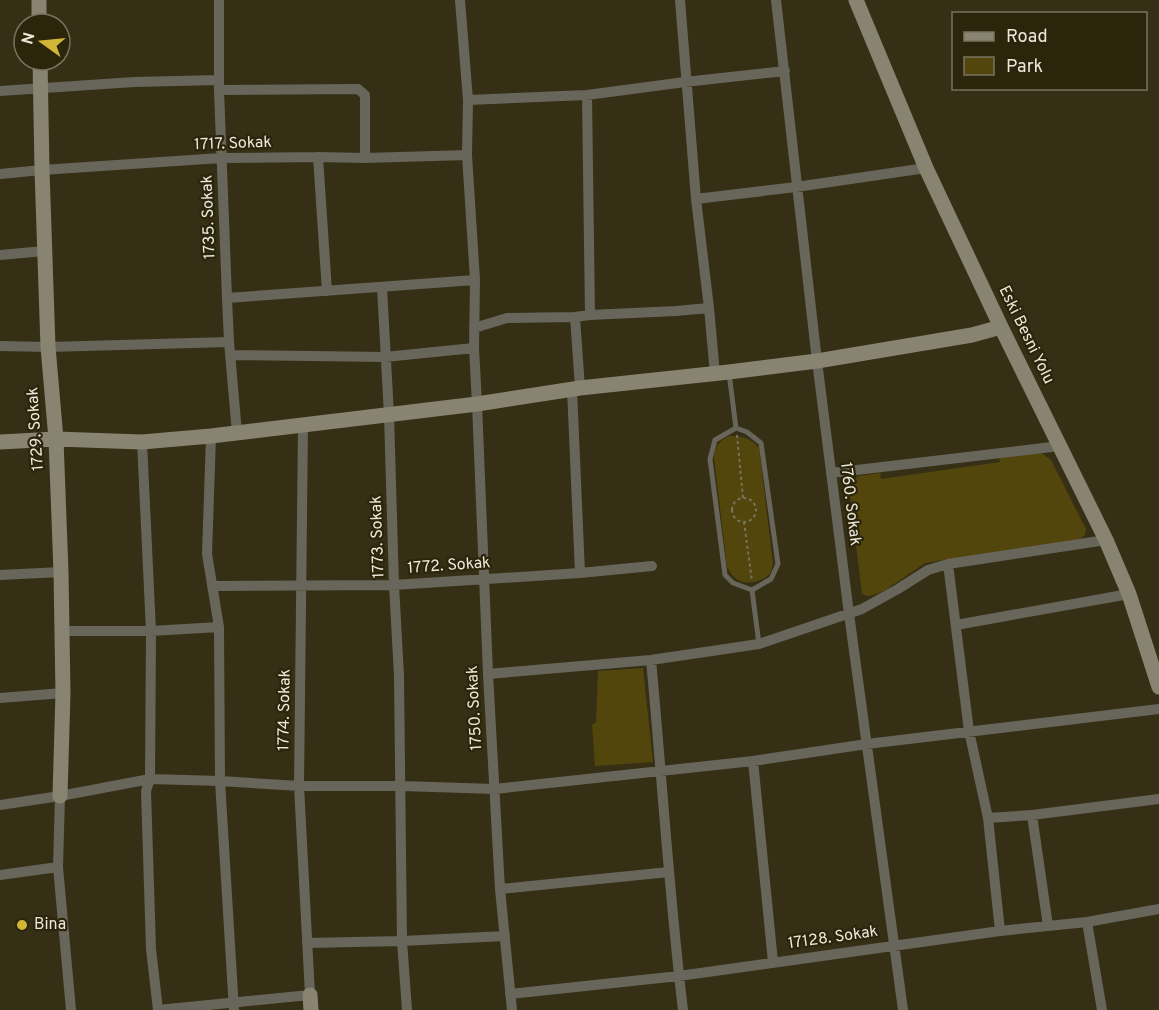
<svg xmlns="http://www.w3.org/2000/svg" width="1159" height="1010" font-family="Overpass,sans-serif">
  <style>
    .green { fill: #53460c }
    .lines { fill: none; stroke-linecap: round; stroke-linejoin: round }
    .path { stroke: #79745f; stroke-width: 2; stroke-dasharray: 3 3; stroke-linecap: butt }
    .lane { stroke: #68665a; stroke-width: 5 }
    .street { stroke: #68665a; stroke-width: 10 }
    .secondary { stroke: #888471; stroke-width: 15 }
    .poi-dot { fill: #d2b635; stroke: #2b250c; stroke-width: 2 }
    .labels { text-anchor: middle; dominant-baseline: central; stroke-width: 4.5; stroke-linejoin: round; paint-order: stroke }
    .street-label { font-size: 16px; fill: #ece9da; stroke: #2b250c }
    .poi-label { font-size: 16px; fill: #ece9da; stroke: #2b250c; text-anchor: start }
  </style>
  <rect width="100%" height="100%" fill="#352f16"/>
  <path class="green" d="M729 436C741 436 751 438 759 448L773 563C772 566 772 569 771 572 765 581 749 585 740 581 734 579 730 572 727 567L714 457C715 446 719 441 729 436Z
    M1041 453 1051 460 1086 529 1085 535 1080 539 925 563 884 591 873 595 868 596 862 594 849 486 858 476 880 473 881 479 1000 462 999 457Z
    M643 668 653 762 595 766 592 725 596 722 598 671Z"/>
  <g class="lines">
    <path class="path" d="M737 435 743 498
      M732 510a12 12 0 1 1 24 0a12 12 0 1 1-24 0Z
      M744 522 752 581"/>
    <path class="lane" d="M729 373 736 428
      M736 428 747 432 761 443 778 564 771 579 752 590 733 583 725 575 710 459 715 440Z
      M752 590 759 644"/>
    <path class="street" d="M219 0V90L227 298 229 342 237 433
      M460 0 468 100 467 155 475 280 474 348 477 404 488 674 500 889 512 1010
      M680 0 696 199 709 308 715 374
      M776 0 817 361 849 614 903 1010
      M219 90 358 89 365 95V158
      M0 91 134 82 219 80
      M587 95 590 315
      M468 100 587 95 685 82 785 71
      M318 157 327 291
      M0 174 42 170 221 158 318 157 365 158 467 155
      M696 199 796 187 926 168
      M0 255 44 251
      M382 288 389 415 394 585 399 676 402 941 407 1010
      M227 298 475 280
      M575 317 580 388
      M474 328 507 318 575 317 590 315 676 311 709 308
      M0 346 48 347 229 342
      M230 355 385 357 474 348
      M572 389 580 573
      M211 436 207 554 219 627 220 781 234 1010
      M142 442 151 631 150 779 146 791 151 949 158 1010
      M831 473 1060 446
      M948 564 969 731 988 818 1000 931
      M0 575 61 572
      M212 586 394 585 580 573 652 566
      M956 625 1129 594
      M63 631H151L219 627
      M651 660C662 777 669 894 683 1010
      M488 674 651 660 759 644 862 609 898 589 928 570 948 564 1106 540
      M0 698 63 693
      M753 761 773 962
      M60 796 58 867 71 1010
      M0 805 60 796 150 779 220 781 299 786H401L495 789 753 761 867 744 1159 709
      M1032 815 1048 926
      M988 818 1032 815 1159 799
      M0 875 58 867
      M500 889 669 872
      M1087 922 1102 1010
      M307 943 402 941 505 936
      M510 994 679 976 1000 931 1087 922 1159 909
      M158 1010 310 995 299 786 303 425"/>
    <path class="secondary" d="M39 0V24
      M856 0 926 168 1001 327 1106 540 1129 594 1159 687
      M40 60 42 170 48 347 56 439 61 572 63 693 60 796
      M0 442 56 439 142 442 211 436 477 404 580 388 729 372 817 361 972 335 1001 327
      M310 995 311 1010"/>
  </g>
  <circle class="poi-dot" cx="22" cy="925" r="6"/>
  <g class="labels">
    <g class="street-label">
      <text transform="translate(233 144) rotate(-2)">1717. Sokak</text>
      <text transform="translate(209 217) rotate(-92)">1735. Sokak</text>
      <text transform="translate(1026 335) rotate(64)">Eski Besni Yolu</text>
      <text transform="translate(36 429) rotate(-94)">1729. Sokak</text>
      <text transform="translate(850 504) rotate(83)">1760. Sokak</text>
      <text transform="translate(378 537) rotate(-92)">1773. Sokak</text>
      <text transform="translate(449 566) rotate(-4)">1772. Sokak</text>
      <text transform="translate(475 708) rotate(-93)">1750. Sokak</text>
      <text transform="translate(285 710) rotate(-89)">1774. Sokak</text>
      <text transform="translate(833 938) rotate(-8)">17128. Sokak</text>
    </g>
    <g class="poi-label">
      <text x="34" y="925">Bina</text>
    </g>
  </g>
  <rect x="952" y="12" width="195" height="78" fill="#2b250c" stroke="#78735e" stroke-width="1.5"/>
  <rect x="964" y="32" width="30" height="9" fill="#888471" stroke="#78735e" stroke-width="1.5"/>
  <text x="1006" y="42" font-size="18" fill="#ece9da">Road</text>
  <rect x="964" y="57" width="30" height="18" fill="#53460c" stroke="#78735e" stroke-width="1.5"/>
  <text x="1006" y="72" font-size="18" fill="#ece9da">Park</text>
  <g transform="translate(42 42) rotate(285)"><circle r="28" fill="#2b250c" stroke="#78735e" stroke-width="1.5"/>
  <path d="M0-4.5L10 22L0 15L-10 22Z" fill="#d2b635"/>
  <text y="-9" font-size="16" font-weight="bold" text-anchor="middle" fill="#ece9da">N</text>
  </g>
</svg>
